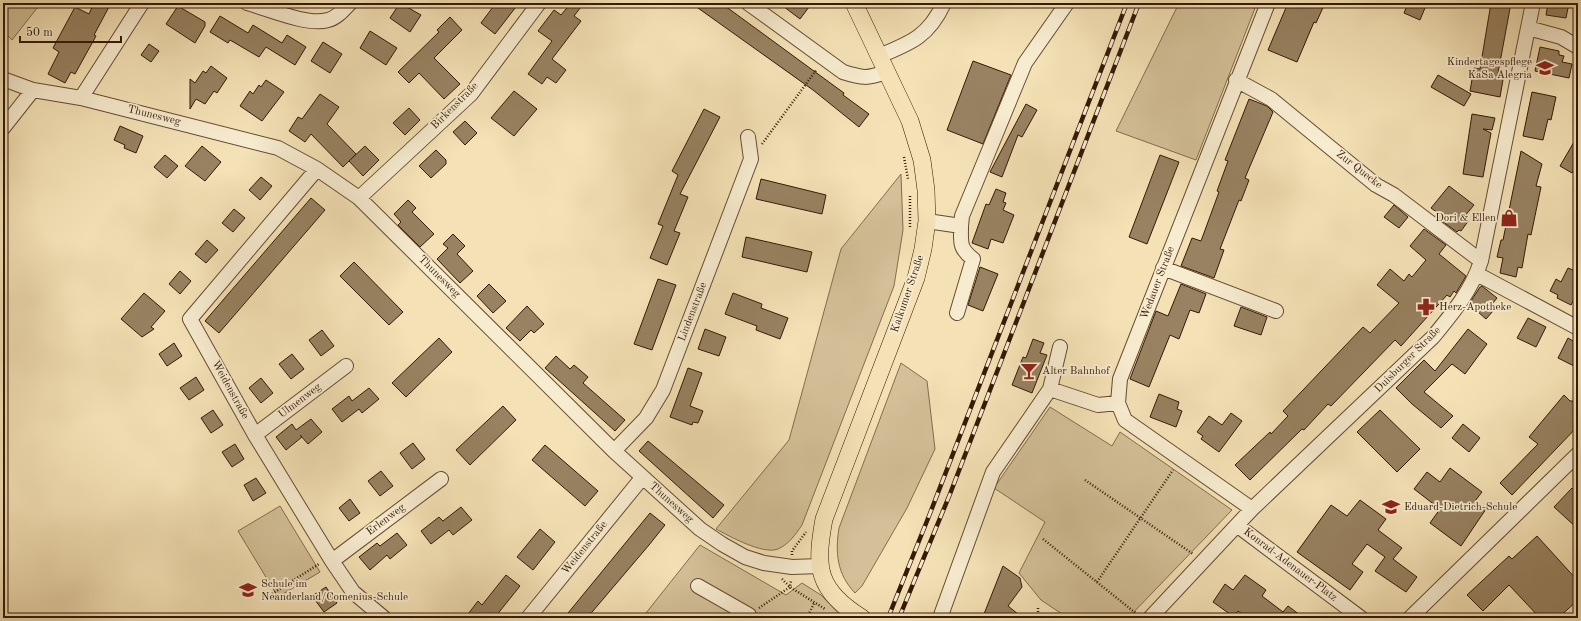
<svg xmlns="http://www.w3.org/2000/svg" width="1581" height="621" font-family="'Old Standard TT',serif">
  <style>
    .green { fill: #d3c098; stroke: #846c4e }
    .building { fill: #988261; stroke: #341905 }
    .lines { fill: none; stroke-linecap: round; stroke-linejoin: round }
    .minor-casing { stroke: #644b31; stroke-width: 16 }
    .major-casing { stroke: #341905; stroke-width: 18 }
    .path { stroke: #341905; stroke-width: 2.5; stroke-dasharray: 1 2; stroke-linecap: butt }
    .minor { stroke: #f8ecd0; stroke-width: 14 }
    .major { stroke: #f4e2b6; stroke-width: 17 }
    .rail-casing { stroke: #341905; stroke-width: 4.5 }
    .rail { stroke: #f8ecd0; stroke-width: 3; stroke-dasharray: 9; stroke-linecap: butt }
    .labels { text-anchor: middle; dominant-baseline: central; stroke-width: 3.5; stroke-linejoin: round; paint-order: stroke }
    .poi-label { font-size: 11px; fill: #341905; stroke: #f8ecd0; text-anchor: start }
    .street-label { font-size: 11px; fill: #341905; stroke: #f8ecd0 }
  </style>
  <rect width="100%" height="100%" fill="#f4e2b6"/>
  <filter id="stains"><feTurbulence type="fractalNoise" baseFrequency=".005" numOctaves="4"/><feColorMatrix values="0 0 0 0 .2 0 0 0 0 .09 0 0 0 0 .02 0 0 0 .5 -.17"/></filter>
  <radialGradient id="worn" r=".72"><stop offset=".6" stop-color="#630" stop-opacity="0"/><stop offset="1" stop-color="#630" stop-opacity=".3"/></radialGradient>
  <path class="green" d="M3 3H41L12 40 3 31Z
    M1179 3H1257L1196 160 1116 131Z
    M901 174 903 230 894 286 802 525C795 535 789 544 778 549 763 555 729 536 716 529L789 440 841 249Z
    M901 363 927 381 935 449 907 508 862 586 855 593C837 574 835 553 839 528Z
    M1050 407 1112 446 1120 432 1232 510 1128 618H1068L1041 600 1019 573 1045 522 994 488Z
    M280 506 320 572 278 597 238 531Z
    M700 545 786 595 802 583 821 595 843 618H642Z"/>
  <path class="building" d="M94 3H111L94 35 96 36 86 54 75 74 71 72 65 83 48 74 59 52 53 48 75 7 89 14Z
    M400 3 421 15 410 32 390 18Z
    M496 3H519L495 34 481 23Z
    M571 3H584L574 16 581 21 552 59 566 70 556 83 547 77 542 84 528 74 552 41 538 31 554 10 561 15Z
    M691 3H721L833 85 844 93 843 95 869 114 859 127 813 90Z
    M779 3H812L800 19Z
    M1288 3H1325L1316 23 1314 22 1297 62 1268 50Z
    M1408 3H1427L1420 20 1404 13Z
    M1491 3H1511L1498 73 1504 74 1500 97 1470 91 1474 68 1480 69Z
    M1548 3H1569L1566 18 1546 15Z
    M178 6 205 22V26L195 43 166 24Z
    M220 16 248 33 253 25 282 43 287 35 306 47 295 65 266 47 259 57 230 40 228 43 210 32Z
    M450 17 462 30 434 58 460 84 444 99 419 73 409 83 398 72 439 32 437 30Z
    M370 31 397 48 386 65 360 48Z
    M323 42 342 54 330 73 311 61Z
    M149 44 159 51 151 62 141 55Z
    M1540 47 1559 51V55L1564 56 1562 62 1572 64 1569 78 1535 71Z
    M973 61 1011 75 983 144 947 130Z
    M211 66 227 78 217 93 214 91 205 104 196 99 190 109V79L195 83 203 71 206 73Z
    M1438 75 1471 94 1464 106 1431 87Z
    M266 80 284 92 262 121 240 106 250 91 253 94 259 85 261 87Z
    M514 91 537 109 514 136 491 118Z
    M1532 92 1556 97 1551 120 1548 119 1543 140 1523 136Z
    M320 94 339 107 327 124 356 154 343 167 311 134 305 142 289 131 298 117 302 119Z
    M1249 99 1267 106 1273 112 1245 178 1249 180 1241 201 1239 200 1220 249 1224 250 1214 278 1181 266 1192 238 1201 241 1219 192 1217 191 1228 161 1225 160Z
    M1026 104 1037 110 1022 137 1018 135 1002 177 990 172Z
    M409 108 420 120 405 135 393 123Z
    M704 109 720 117 680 194 688 197 674 231 680 233 667 265 650 258 663 226 658 224 678 175 672 171Z
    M1472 114 1495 118 1492 130 1483 129 1491 133 1483 177 1463 174Z
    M465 121 477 133 465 145 453 132Z
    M120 126 143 136 136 153 124 148 125 145 114 140Z
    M1578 135V163L1572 173 1560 166Z
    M202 146 221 162 205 181 185 166Z
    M365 146 379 160 363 176 349 161Z
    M436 150 446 160V164L431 178 419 166Z
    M1521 151 1542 164 1536 186 1541 187 1531 235 1528 234 1522 268 1518 267 1516 277 1500 273 1503 258 1497 257 1501 240H1503Z
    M165 155 178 166 167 178 154 167Z
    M1160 155 1179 162 1147 244 1129 237Z
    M261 177 272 186 260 200 249 190Z
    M761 179 826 195 822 214 756 199Z
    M1449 186 1474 205 1464 217 1469 220 1461 231 1459 230 1457 232 1435 216 1438 213 1431 208Z
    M996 189 1006 193 1003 202 1006 203 1003 210 1014 215 1003 243 991 239 988 249 972 243 986 204 989 205Z
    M311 198 325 210 219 333 205 321Z
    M408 200 416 208 412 212 434 234 420 247 398 225 401 222 394 214Z
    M1394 205 1408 217 1399 228 1384 217Z
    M234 209 245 218 233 232 222 223Z
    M1424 229 1446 245 1439 254 1466 276 1456 293 1454 291 1450 297 1447 295 1401 346 1395 340 1331 406 1328 404 1304 430 1302 429 1250 480 1235 465 1270 432 1271 434 1288 416 1283 411 1363 327 1370 333 1399 303 1377 285 1390 269 1404 281 1409 274 1412 277 1426 260 1410 246Z
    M453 234 465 246 457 254 473 271 460 283 437 259 448 248 443 244Z
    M746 237 812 252 807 272 742 257Z
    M207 240 218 250 206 263 195 254Z
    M354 262 403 312 389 325 340 276Z
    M980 267 998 274 983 311 968 305Z
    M1568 268 1578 272V292L1571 305 1557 298 1558 295 1550 291 1556 279 1561 282Z
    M180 271 191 281 180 294 169 284Z
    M658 279 676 285 652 350 634 344Z
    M489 284 506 301 493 313 477 296Z
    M1181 284 1206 294 1199 313 1190 310 1179 339 1170 335 1149 387 1130 379 1156 311 1168 316Z
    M1482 286 1497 298 1489 308 1493 311 1486 319 1469 304 1480 287Z
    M144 293 165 311 151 327 154 329 142 337 121 319Z
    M733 293 762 304 761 308 788 318 780 339 756 330 757 326 725 314Z
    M527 306 544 324 534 333 531 330 520 341 506 328Z
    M1241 307 1267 317 1261 335 1234 326Z
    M1528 318 1546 327 1536 347 1517 338Z
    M705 329 726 337 719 356 698 349Z
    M1468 329 1487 344 1465 374 1452 364 1424 392 1453 416 1441 428 1412 404 1396 388 1424 360 1435 371Z
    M322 330 334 346 321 356 309 340Z
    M439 338 452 352 406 397 392 383Z
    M1568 338 1578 344V368L1558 358Z
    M1033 339 1044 343 1040 353 1047 355 1032 393 1012 385 1023 357 1026 358Z
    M174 343 182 356 167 366 159 354Z
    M292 354 304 369 291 379 279 364Z
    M556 356 570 369 574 365 588 377 583 383 625 420 615 431 545 368Z
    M688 368 702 373 690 406 703 411 698 423 693 422 692 425 670 417Z
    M196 377 204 390 189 400 180 388Z
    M261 378 273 393 261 403 249 388Z
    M369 388 379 399 362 413 359 409 342 422 332 409 349 396 352 401Z
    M1159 394 1179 402 1177 409 1182 411 1176 427 1150 417Z
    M1564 395 1570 401H1578V426L1512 495 1500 483 1538 444 1529 437Z
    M503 406 516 420 470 465 456 450Z
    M213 410 223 425 211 433 201 418Z
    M1380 410 1420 449 1397 472 1357 432Z
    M1231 413 1242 421 1219 452 1201 439 1203 436 1197 432 1209 416 1222 425Z
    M311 419 322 432 308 444 300 435 302 437 286 450 276 437 292 424 296 430Z
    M1463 424 1480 438 1469 452 1452 438Z
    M648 441 724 505 713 518 639 451Z
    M413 443 425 459 412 469 400 453Z
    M235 444 244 459 232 467 222 452Z
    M545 445 598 491 585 506 532 460Z
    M1450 468 1482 492 1475 501 1486 509 1461 546 1430 523 1440 509 1414 489 1427 472 1440 482Z
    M381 471 393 486 380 496 368 481Z
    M256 478 266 493 253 501 244 485Z
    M1572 488 1578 493V529L1554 507Z
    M350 499 360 513 349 521 339 508Z
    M1360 500 1386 519 1378 530 1402 548 1393 559 1417 577 1406 592 1375 571 1385 557 1367 544 1352 564 1363 572 1350 590 1297 552 1331 505 1347 516Z
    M461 507 472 520 453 535 449 530 431 544 421 531 439 517 443 521Z
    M650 513 665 525 649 545 587 618H564Z
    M540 529 555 542 533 570 517 557Z
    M397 533 407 545 390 559 387 555 370 570 359 557 377 543 380 546Z
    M1537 536 1578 581V600L1558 618H1540L1509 585 1483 611 1467 595 1509 556 1512 559Z
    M1003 566 1020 578 1022 587 1008 606 1023 618H990L984 614Z
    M506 575 520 586 496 616 492 613 488 618H465L478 601 482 605Z
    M1245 575 1266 590 1262 596 1283 612 1288 606 1304 618H1247L1238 611 1234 617 1213 602 1225 584 1233 590Z
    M326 587 337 603 324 612 312 596Z"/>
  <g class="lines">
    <g class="minor-casing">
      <path id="minor" d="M247 3C269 9 307 26 328 20 337 18 344 9 350 3
        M748 3 843 72C862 78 867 79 886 72
        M1528 28 1561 37 1578 47
        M879 56C911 43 929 36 944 3
        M3 79 33 90 81 98 278 148 317 169 359 198 614 451 700 529 722 544 745 557 764 563 792 567 820 566
        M1236 80 1271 99 1376 185 1394 195 1481 261
        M81 98 142 3
        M3 128 33 90
        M317 169 190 319 255 435 332 561 353 592 384 618
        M359 198 471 94 539 3
        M927 221 961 226 962 216 1025 63 1067 3
        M1163 268 1276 311
        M1477 274 1578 328
        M957 313 973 259C959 248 961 243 961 226
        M1050 389 1060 347
        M255 435 346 366
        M614 451 646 418 663 390 751 159 748 137
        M1252 509 1125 420 1118 403 1120 379 1268 3
        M1238 526 1361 618
        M332 561 441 479
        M698 586 749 615 747 618
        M528 618 642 478
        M940 618 993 472 1050 389 1098 405 1118 403
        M1150 618 1252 509 1433 337C1452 314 1472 290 1481 261L1533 3
        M1410 618 1578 454"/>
    </g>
    <g class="major-casing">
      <path id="major" d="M854 3 910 121 922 160 926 190 927 221 923 249 916 278 824 519C815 568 817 590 862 618"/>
    </g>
    <path class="path" d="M762 144 817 69
      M904 157 908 179
      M910 227V196
      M1085 480 1193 554
      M1043 539 1138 615
      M792 555V551L806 532
      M782 579 790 587 825 609
      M1097 582 1173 470
      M267 597 319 564
      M759 608 790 587 791 580
      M807 618 814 603
      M1038 618V607"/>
    <use href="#minor" class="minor"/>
    <use href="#major" class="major"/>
    <g class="rail-casing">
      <path id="rail" d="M888 618 929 516 1127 3
        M899 618 950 494 1139 3"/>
    </g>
    <use href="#rail" class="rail"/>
  </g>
  <defs>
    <g id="school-bare" transform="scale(1.38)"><path d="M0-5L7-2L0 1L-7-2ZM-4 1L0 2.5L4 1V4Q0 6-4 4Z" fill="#8f2418" stroke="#f8ecd0" stroke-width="2.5" paint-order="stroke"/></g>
    <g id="shop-bare" transform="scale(1.38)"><path d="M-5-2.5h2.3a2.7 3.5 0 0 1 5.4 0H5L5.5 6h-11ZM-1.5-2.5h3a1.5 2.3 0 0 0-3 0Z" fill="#8f2418" stroke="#f8ecd0" stroke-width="2.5" paint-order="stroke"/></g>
    <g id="pharmacy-bare" transform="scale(1.38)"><path d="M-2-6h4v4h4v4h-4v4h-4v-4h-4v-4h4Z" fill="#8f2418" stroke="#f8ecd0" stroke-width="2.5" paint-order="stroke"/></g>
    <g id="bar-bare" transform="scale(1.38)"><path d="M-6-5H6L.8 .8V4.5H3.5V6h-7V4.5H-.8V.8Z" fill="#8f2418" stroke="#f8ecd0" stroke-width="2.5" paint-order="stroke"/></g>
  </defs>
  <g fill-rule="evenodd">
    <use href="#school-bare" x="1545" y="68"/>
    <use href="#shop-bare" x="1509" y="218"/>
    <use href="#pharmacy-bare" x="1426" y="307"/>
    <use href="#bar-bare" x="1029" y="371"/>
    <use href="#school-bare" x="1391" y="507"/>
    <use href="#school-bare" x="248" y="590"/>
  </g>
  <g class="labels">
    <g class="poi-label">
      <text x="1532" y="62" text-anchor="end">Kindertagespflege<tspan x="1532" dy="13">KaSa Alegria</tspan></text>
      <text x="1496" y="218" text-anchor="end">Dori &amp; Ellen</text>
      <text x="1439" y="307">Herz-Apotheke</text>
      <text x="1042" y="371">Alter Bahnhof</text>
      <text x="1404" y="507">Eduard-Dietrich-Schule</text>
      <text x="261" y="584">Schule im<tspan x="261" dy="13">Neanderland/Comenius-Schule</tspan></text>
    </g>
    <g class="street-label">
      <text transform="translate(455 106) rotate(-45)">Birkenstraße</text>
      <text transform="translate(154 116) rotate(14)">Thunesweg</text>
      <text transform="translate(1359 170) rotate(38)">Zur Quecke</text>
      <text transform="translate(439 277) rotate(45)">Thunesweg</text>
      <text transform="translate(1158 283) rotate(-69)">Wedauer Straße</text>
      <text transform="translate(908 294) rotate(-71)">Kalkumer Straße</text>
      <text transform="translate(693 312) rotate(-69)">Lindenstraße</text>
      <text transform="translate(1408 360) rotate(-45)">Duisburger Straße</text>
      <text transform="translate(230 390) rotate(61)">Weidenstraße</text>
      <text transform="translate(300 401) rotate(-37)">Ulmenweg</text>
      <text transform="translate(671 503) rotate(42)">Thunesweg</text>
      <text transform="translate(386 520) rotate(-37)">Erlenweg</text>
      <text transform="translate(585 548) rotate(-51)">Weidenstraße</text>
      <text transform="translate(1290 565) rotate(37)">Konrad-Adenauer-Platz</text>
    </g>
  </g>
  <rect width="1581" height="621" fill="none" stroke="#f4e2b6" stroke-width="16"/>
  <rect x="4" y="4" width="1573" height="613" fill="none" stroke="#341905" stroke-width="2"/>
  <rect x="8" y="8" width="1565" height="605" fill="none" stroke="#341905"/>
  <path d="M20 36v6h101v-6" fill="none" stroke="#341905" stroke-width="2"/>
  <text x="26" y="36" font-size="12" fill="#341905" stroke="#f8ecd0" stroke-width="3" paint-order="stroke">50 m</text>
  <rect width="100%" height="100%" filter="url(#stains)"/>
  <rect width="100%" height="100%" fill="url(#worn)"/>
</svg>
